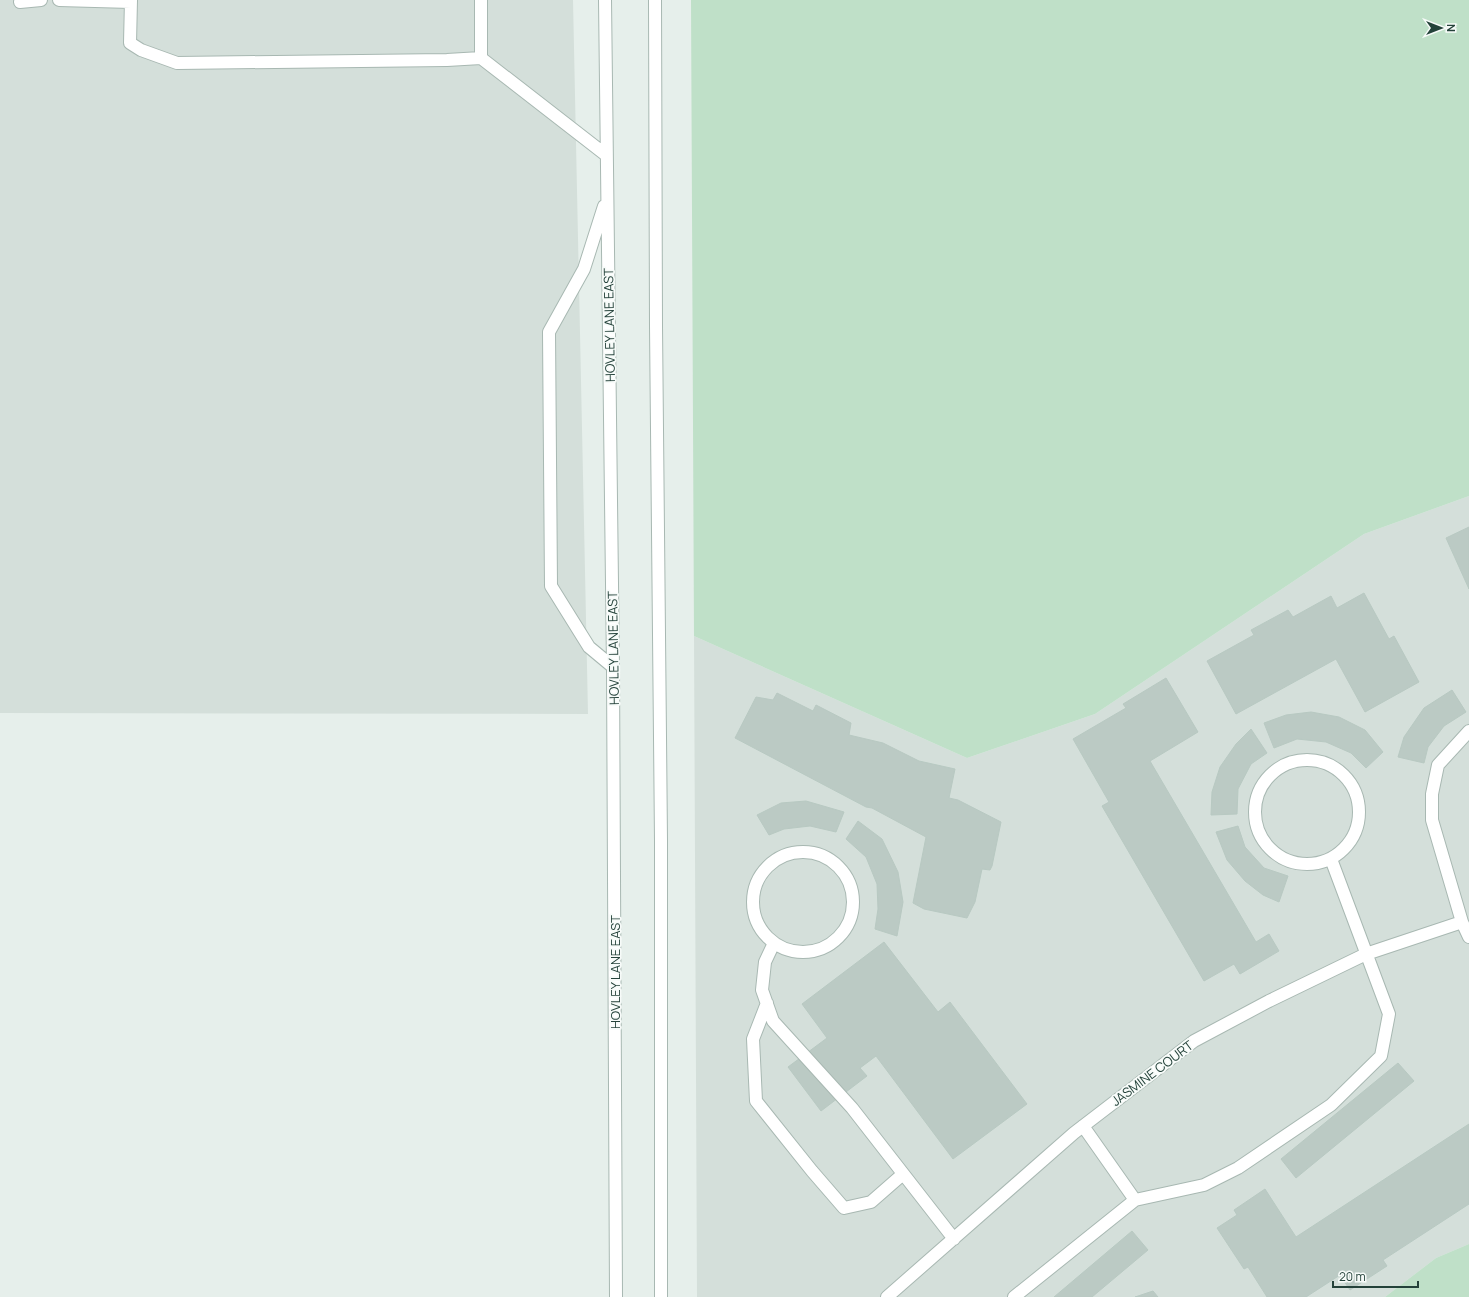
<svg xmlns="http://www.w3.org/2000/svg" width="1469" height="1297" font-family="Manrope,sans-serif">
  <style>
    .built { fill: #d4dfda }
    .green { fill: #bfe0c8 }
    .building { fill: #bbcac4; stroke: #b8c9c2 }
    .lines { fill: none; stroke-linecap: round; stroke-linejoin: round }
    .minor-casing { stroke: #a8b8b2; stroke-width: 14 }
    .minor { stroke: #fff; stroke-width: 12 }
    .labels { text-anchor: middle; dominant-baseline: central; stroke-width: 3.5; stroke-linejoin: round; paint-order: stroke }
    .street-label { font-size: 13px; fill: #24423a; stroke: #f7fbf9 }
  </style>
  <rect width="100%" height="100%" fill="#e6efeb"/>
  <path class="built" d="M0 0H573L588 714 0 713Z
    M1469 496V1244L1436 1258 1385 1297H697L694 636 967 758 1095 714 1364 534Z"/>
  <path class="green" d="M691 0H1469V496L1364 534 1095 714 967 758 694 636Z
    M1469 1244V1297H1385L1436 1258Z"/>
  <path class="building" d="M1469 527V589L1446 538Z
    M1364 593 1389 639 1394 636 1419 682 1365 712 1336 659 1236 714 1207 661 1254 635 1251 630 1288 610 1293 617 1331 596 1337 608Z
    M1166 678 1198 732 1150 761 1256 942 1269 934 1279 951 1240 974 1234 964 1204 981 1102 806 1109 802 1073 739 1126 708 1123 704Z
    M1452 690 1466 712 1444 726 1428 747 1424 763 1398 757 1404 737 1424 708Z
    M777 693 813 711 816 705 851 723 849 735 883 743 919 761 955 769 949 798 958 800 1001 822 992 866 990 870 982 869 975 902 967 918 924 909 913 903 926 837 872 808 866 807 735 738 756 697 773 700Z
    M1311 712 1339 717 1365 730 1383 752 1366 768 1351 753 1326 742 1297 739 1274 748 1264 723 1286 715Z
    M1251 729 1267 753 1251 764 1238 789 1237 814 1211 815 1212 792 1220 767 1236 744Z
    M806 801 844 812 836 832 810 826 784 829 769 835 757 815 781 803Z
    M858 821 882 839 898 872 903 902 897 936 875 929 878 909 877 884 866 857 846 839Z
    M1238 826 1245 847 1264 868 1288 876 1279 902 1263 895 1245 881 1227 860 1216 832Z
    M884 942 938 1012 950 1002 1027 1104 953 1159 876 1056 860 1068 867 1076 821 1111 788 1067 827 1038 802 1004Z
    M1398 1063 1414 1081 1296 1178 1281 1159Z
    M1469 1124V1204L1383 1260 1387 1266 1350 1290 1340 1275 1306 1297H1267L1248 1267 1244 1269 1217 1228 1237 1215 1234 1210 1265 1189 1296 1237Z
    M1132 1231 1148 1250 1092 1297H1054Z
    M1153 1291 1158 1297H1135Z"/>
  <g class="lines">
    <g class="minor-casing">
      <path id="minor" d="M59 0 131 2
        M131 0 130 43 141 50 177 63 447 60 481 58V0
        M605 0 613 667 616 1297
        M655 0 656 326 661 840V1297
        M20 2 41 0
        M481 58 606 155
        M604 206 584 269 549 332 551 586 589 647 613 667
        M1469 731 1438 765 1432 794V820L1462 922 1469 937
        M1255 812a52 52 0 1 1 104 0a52 52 0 1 1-104 0Z
        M753 902a50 50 0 1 1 100 0a50 50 0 1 1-100 0Z
        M774 943 765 962 762 990 773 1021 852 1108 954 1239
        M767 1003 753 1039 756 1101 812 1171 844 1208 871 1202 903 1174
        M1083 1126 1135 1200
        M887 1297 1074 1133 1194 1041 1269 1001 1366 954 1462 922
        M1014 1297 1135 1200 1204 1185 1238 1168 1331 1105 1381 1056 1389 1014 1331 859"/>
    </g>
    <use href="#minor" class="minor"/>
  </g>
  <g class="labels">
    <g class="street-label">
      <text transform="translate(609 325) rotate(-91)">HOVLEY LANE EAST</text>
      <text transform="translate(613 648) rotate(-91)">HOVLEY LANE EAST</text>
      <text transform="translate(615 972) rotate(-90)">HOVLEY LANE EAST</text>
      <text transform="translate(1152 1073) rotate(-37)">JASMINE COURT</text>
    </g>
  </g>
  <g transform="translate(1441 28) rotate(90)" stroke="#f7fbf9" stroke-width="3" paint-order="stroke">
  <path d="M0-3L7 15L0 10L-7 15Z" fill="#24423a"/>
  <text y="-6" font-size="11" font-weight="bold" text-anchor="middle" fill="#24423a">N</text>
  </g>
  <path d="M1333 1281v6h85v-6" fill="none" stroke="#24423a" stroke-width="2"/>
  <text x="1339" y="1281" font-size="12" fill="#24423a" stroke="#f7fbf9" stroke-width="3" paint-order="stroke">20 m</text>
</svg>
